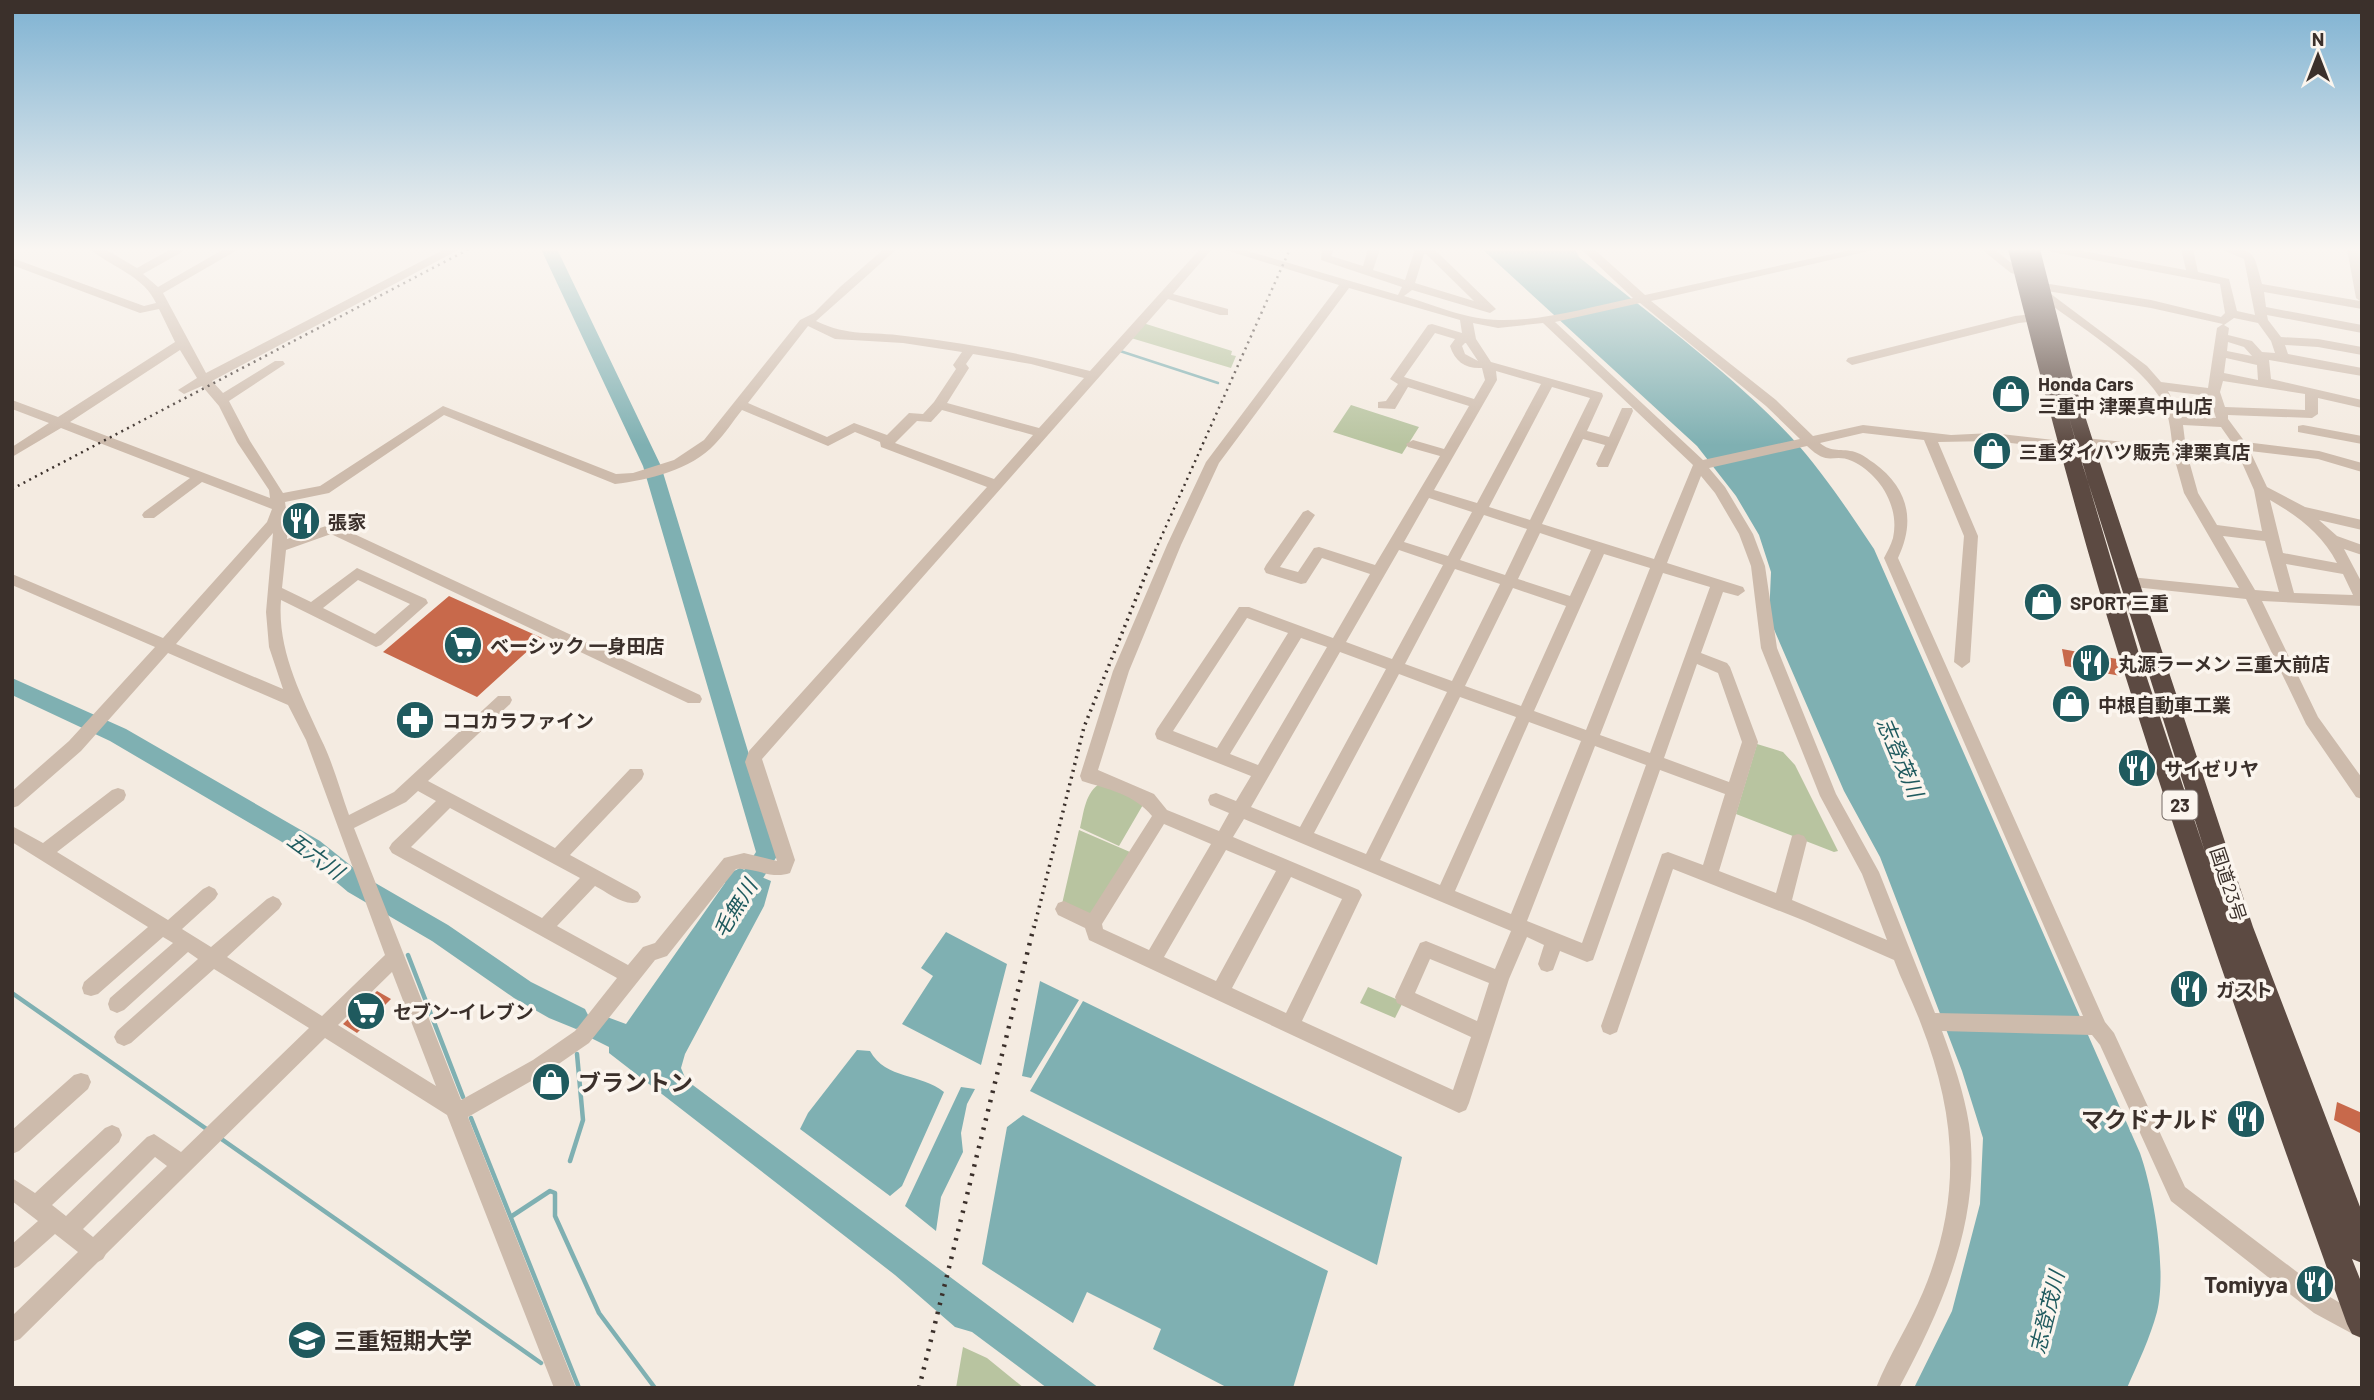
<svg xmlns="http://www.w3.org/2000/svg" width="2374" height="1400" font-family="Barlow,'Noto Sans JP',sans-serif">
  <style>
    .green { fill: #b8c4a0 }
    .water { fill: #7fb0b2 }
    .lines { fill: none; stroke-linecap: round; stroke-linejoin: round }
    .stream-far1 { stroke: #7fb0b2; stroke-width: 2.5 }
    .stream { stroke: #7fb0b2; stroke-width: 4.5 }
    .river { fill: #7fb0b2; fill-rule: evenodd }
    .building { fill: #c8694b }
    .minor { fill: #cdbbac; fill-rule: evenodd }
    .highway { fill: #5c4a42; fill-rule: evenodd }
    .rail-far2 { stroke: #3b302b; stroke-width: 2.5; stroke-dasharray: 2 4.5; stroke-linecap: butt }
    .rail-far1 { stroke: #3b302b; stroke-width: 3.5; stroke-dasharray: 2 5; stroke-linecap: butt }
    .rail { stroke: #3b302b; stroke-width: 4.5; stroke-dasharray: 2.5 7; stroke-linecap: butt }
    .labels { text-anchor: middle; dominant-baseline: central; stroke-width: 7; stroke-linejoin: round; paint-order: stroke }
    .shield { fill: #fbf5ee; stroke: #756b66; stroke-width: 2 }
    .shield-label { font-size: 18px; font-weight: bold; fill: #3b302b }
    .poi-label { font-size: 19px; font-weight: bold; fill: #3b302b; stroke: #fbf5ee; text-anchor: start }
    .street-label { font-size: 19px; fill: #3b302b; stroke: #fbf5ee }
    .water-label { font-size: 21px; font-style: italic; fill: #1f5a5e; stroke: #fbf5ee }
    .near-poi-label { font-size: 23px; font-weight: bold; fill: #3b302b; stroke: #fbf5ee; text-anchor: start }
  </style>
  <rect width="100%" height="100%" fill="#f4ebe1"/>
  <path class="green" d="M1143 323 1232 351 1231 355 1236 356 1231 368 1131 338Z
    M1351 405 1419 427 1402 454 1333 432Z
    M1757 744 1783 752 1795 765 1838 851 1834 852 1736 814Z
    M1101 783 1144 803 1119 846 1080 828C1084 812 1085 792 1101 783Z
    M1079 830 1130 852 1089 917 1062 904Z
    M1368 987 1403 1002 1395 1018 1360 1003Z
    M963 1347 987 1358 1024 1388H956Z"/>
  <path class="water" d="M1482 249H1575L1579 257C1650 315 1728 370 1791 437 1822 471 1848 510 1874 549L2140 1153C2154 1193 2167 1271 2157 1312 2150 1338 2138 1363 2127 1388H1914L1952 1311 1980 1204 1983 1138 1962 1071 1880 857 1844 791 1769 618 1771 572 1759 535 1736 496 1697 446Z
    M740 868 771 881 764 906 685 1054 681 1068 686 1080 1099 1388H1047L972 1332 955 1327 895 1275 609 1053V1047L591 1038 607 1017 626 1024 725 883 726 875Z
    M946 932 1007 964 981 1065 902 1024 933 976 921 968Z
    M1040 981 1079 1000 1031 1078 1022 1076Z
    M1083 1001 1402 1157 1377 1265 1030 1091Z
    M857 1050 870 1051C886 1080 921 1073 944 1092L902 1186 890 1196 800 1129 808 1113Z
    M961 1087 975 1089 967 1104 961 1133 963 1152 941 1197 936 1231 905 1206Z
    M1023 1115 1328 1271 1293 1388H1228L1153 1349 1161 1329 1087 1292 1073 1323 982 1264 1007 1127Z"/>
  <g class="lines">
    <path class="stream-far1" d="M1120 351 1218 383"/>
    <path class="stream" d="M408 955 463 1097
      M12 993 208 1130
      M576 1017 586 1022
      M471 1118 579 1388
      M220 1138 541 1363
      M570 1161 583 1120 577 1054
      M512 1216 550 1191 555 1193V1216L599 1313 655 1388"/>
    <path class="river" d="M541 249H557L661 466 779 853 746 905 738 908 730 905 726 898 756 852 643 466Z
      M12 678 126 729 320 841 365 877 448 925 531 982 585 1009 589 1017 585 1025 576 1029 549 1018 514 998 432 941 348 892 304 855 110 741 12 695Z"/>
  </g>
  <path class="building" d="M449 596 542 638 477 697 383 652Z
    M2062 649 2117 659 2121 676 2065 666Z
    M377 991 391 999 357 1033 343 1024Z
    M2337 1102 2362 1113V1134L2334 1120Z"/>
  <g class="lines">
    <path class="minor" d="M90 249H105L137 268 171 249H183L182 252 143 274 158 287 224 249H239L163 293 206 373 445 249H460L212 381 223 393 275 361H283L285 364 229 401 250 441 283 493 320 486 443 406 616 474 633 473 674 460 704 440 800 320 814 313 840 287 884 249H897L816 321C849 337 871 331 905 336 968 343 1029 355 1090 371L1200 249H1212L1173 294 1228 309V315H1220L1168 299 762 759 795 860 790 873C771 880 755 867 736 869L667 956 655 960 589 1043 547 1072 468 1117 576 1388H554L447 1115 325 1038 106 1254 103 1259 98 1262 20 1339 12 1342V1316L78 1252 55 1234 19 1266 12 1269V1244L38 1221 12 1201V1178L35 1193 105 1128 112 1125 119 1128 122 1135 119 1142 52 1205 66 1216 147 1137 154 1134 181 1152 309 1028 214 969 131 1043 124 1046 117 1043 114 1037 117 1031 198 959 188 952 124 1010 117 1013 110 1010 108 1004 110 998 173 943 163 937 98 994 91 996 84 994 82 988 84 982 148 927 12 842V826L43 843 112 790 118 788 124 790 126 795 124 800 57 852 168 920 203 889 209 886 215 889 218 894 215 899 182 929 211 947 267 899 273 896 279 899 282 904 279 909 227 957 322 1016 385 955 306 740 288 705 168 653 81 751 18 806 12 808V791L69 741 155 647 12 585V574L163 638 267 522 272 509 202 482 154 518H144L142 515 144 512 190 478 61 428 12 457V447L49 423 12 409V400L58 417 175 342 159 309 140 313 12 265V258L144 306 156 303C143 275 112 268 90 249ZM808 326 835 339 903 343 962 352 953 365 956 369 934 402 923 414 909 413 887 435 854 423 827 437 748 403ZM180 350 197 378 178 390 184 394 202 386 219 406 237 442 269 490 270 498 70 422ZM973 354 1031 364 1084 378 1039 428 947 403 969 368 966 364ZM742 410 828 446 855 432 880 442 881 447 987 487 749 751 745 762 777 861 744 853 724 858 655 943 643 947 628 965 557 926 595 886C607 892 625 907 638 902L641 897 638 892 570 855 642 779 644 774 642 769H630L555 848 428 781 510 704 512 700 510 696H498L394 792 349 815C340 790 333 763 321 739 301 695 277 650 281 600L376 647 381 645 428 603 426 599 357 568 311 602 282 588 286 550 331 534 688 703H700L702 699 700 695 337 526 332 524 287 539 288 522 285 502 329 493 444 415 615 484C648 480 691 470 715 444 725 434 733 421 742 410ZM942 410 1033 435 994 479 895 443 917 421 931 422ZM273 533 266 612 269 647 283 689 176 644ZM358 580 410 604 375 634 323 608ZM418 791 436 801 392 843 389 848 392 853 617 978 575 1031 533 1060 461 1100 354 828 406 802ZM450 808 580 878 542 918 411 847ZM392 972 436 1086 338 1025ZM155 1157 167 1166 93 1237 83 1229Z
      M1222 249H1241L1398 295 1402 287 1321 260 1322 249H1334L1331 256 1363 266 1368 249H1380L1373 270 1405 280 1415 249H1434L1496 309 1490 313 1412 290 1404 296C1434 305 1468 320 1499 320 1544 321 1590 307 1633 298L1581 249H1594L1645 295 1855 249H1878L1651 301 1776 400 1813 436 1863 425 1951 435 1992 433 2062 441V447L2057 448 1992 441 1938 442 1978 536 1970 662 1962 668 1954 662 1964 536 1924 440 1863 433 1820 443C1831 453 1842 448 1855 452 1862 454 1868 459 1874 463 1908 488 1916 520 1898 558L2105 1022 2114 1033 2185 1187 2330 1297 2362 1316V1339L2314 1313 2171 1201 2100 1045 2092 1035 1942 1031C1953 1061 1964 1092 1969 1124 1982 1218 1943 1306 1899 1388H1876C1889 1355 1909 1325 1923 1292 1962 1199 1957 1117 1921 1024 1913 1002 1902 982 1894 960L1805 921 1673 869 1619 1026 1617 1032 1610 1035 1603 1032 1601 1026 1662 854 1668 852 1703 865 1725 794 1660 770 1593 960 1587 962 1560 951 1553 970 1547 972 1541 970 1538 964 1544 945 1527 937 1509 979 1469 1103 1466 1110 1459 1113 1089 940 1085 928 1058 915 1055 909 1058 903 1064 901 1090 913 1152 816C1134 794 1107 789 1082 781L1080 776 1113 671 1167 545 1206 462 1339 285ZM1424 254H1426L1474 301 1415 283ZM1349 288 1460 320 1462 333 1432 324 1428 325 1390 379 1398 384 1386 401 1378 402V408L1395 409 1408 387 1469 406 1444 449 1413 440 1406 444 1408 447 1440 456 1375 565 1319 547 1314 548 1298 572 1280 567 1315 515 1308 510 1303 512 1266 565 1264 569 1266 573 1301 584 1306 583 1322 558 1370 574 1333 638 1249 607H1239L1157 729 1155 734 1157 739 1251 776 1236 801 1216 793 1210 795 1208 800 1210 805 1229 813 1219 831 1167 810 1154 794 1098 770 1129 671 1181 545 1219 463ZM1640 303 1766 406 1800 439 1703 460 1555 322ZM1473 323 1498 328 1543 323 1693 465 1654 559 1542 524 1583 439 1605 445 1596 464 1598 467H1608L1633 411 1632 408H1622L1609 437 1587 431 1603 396 1602 393 1491 362 1476 339ZM1435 333 1455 339 1450 346C1455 362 1466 369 1482 368L1485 380 1474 399 1404 377ZM1465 343H1466L1478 361 1465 354 1462 346ZM1496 371 1541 384 1477 503 1434 490 1497 380ZM1552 387 1590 398 1530 520 1489 507ZM1807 446C1830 468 1832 452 1852 461 1880 474 1900 507 1893 538 1891 545 1887 552 1884 558L2083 1016 1935 1013 1879 872 1836 794 1777 648 1765 566 1753 534 1725 487 1709 468ZM1701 476 1715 493 1739 534 1751 566 1761 648 1820 796 1862 874 1887 940 1792 900 1807 841 1804 836 1798 834 1792 836 1776 893 1719 871 1758 742 1730 667 1727 663 1701 653 1723 592 1738 596 1745 591 1743 587 1667 563ZM1429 498 1472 512 1448 556 1404 542ZM1484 515 1527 529 1505 575 1460 560ZM1540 533 1591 550 1570 596 1518 579ZM1399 550 1443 565 1392 659 1346 642ZM1604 554 1650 568 1586 730 1534 711ZM1455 569 1500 584 1452 681 1405 664ZM1663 573 1710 587 1650 753 1600 735ZM1513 588 1566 606 1521 706 1465 686ZM1247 618 1288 633 1217 748 1173 731ZM1301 638 1327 647 1258 765 1230 754ZM1340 652 1386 669 1300 827 1251 807ZM1697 664 1718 673 1742 742 1729 782 1664 758ZM1399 674 1447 692 1366 854 1314 833ZM1460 697 1516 717 1440 885 1380 860ZM1529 722 1581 741 1511 914 1455 891ZM1595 746 1646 765 1582 943 1527 921ZM1244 819 1511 931 1495 969 1426 941 1420 943 1395 997 1397 1003 1471 1037 1453 1090 1302 1021 1362 895 1359 890 1233 837ZM1164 824 1211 844 1149 950 1103 929 1102 924ZM1226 850 1276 871 1216 981 1164 957ZM1291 877 1342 899 1286 1013 1232 988ZM1430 959 1489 983 1477 1021 1415 993Z
      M1981 249H1994L2021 271 2015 274 2011 273Z
      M2046 249H2072L2186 270 2181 249H2193L2198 272 2229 279 2237 311 2255 315 2244 259 2220 249C2256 249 2253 251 2262 284L2360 301 2356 298 2347 249H2359L2362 265V309L2264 292 2266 307 2362 325V333L2267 315 2268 320 2281 337 2318 339 2362 347V355L2318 347 2285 345 2288 354 2362 368V376L2269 360 2271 379 2362 400V408L2318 398V414L2312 418 2228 415V419L2245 442 2319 451 2362 463V472L2318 459 2250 451 2267 487 2305 507 2362 520V530L2319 520 2337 536 2362 545V555L2344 549 2362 583V606L2262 601 2318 717 2362 778V799L2356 797 2306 724 2246 599 2125 586 2123 582 2130 577 2239 588 2184 493 2174 457 2080 445 2078 442 2085 438 2154 445 2173 451C2171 434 2170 418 2163 403 2143 365 2075 323 2040 297L2038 294 2043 291 2037 287 2043 283 2151 300 2221 317 2225 313 2220 284 2052 252ZM2047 291 2151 308 2223 324 2217 328 2208 388 2161 382 2147 366ZM2234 318 2258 323 2271 341 2275 353 2262 352 2252 341 2228 335 2229 328 2224 325ZM2228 342 2244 347 2252 356 2227 351ZM2226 358 2257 365 2258 380 2224 373ZM2223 381 2305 394V410L2225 407 2220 392ZM2168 391 2209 396 2216 418 2181 416ZM2183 425 2221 427 2235 447 2185 441ZM2186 450 2239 456 2254 490 2262 531 2217 525 2198 493ZM2270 500C2298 516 2322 534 2337 563L2283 553ZM2223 536 2265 541 2279 592 2255 590ZM2286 564 2343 574 2353 595 2294 593Z
      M2033 314 2037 315V321L2019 323 1852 365 1846 361 1848 358 2015 316Z
      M2303 425 2362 436V444L2298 432V426Z
      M81 1073 88 1075 91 1082 88 1089 19 1151 12 1154V1130L74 1075Z"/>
    <path class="highway" d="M2008 249H2024L2039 310 2024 249H2040L2072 375 2100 463 2253 927 2362 1212V1263L2352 1259 2362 1284V1338L2352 1334 2347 1324C2268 1104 2190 883 2120 659 2078 524 2043 387 2008 249ZM2069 418 2082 463 2205 852 2140 657Z"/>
    <path class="rail-far2" d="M12 489 469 249
      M1155 551 1290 249"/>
    <path class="rail-far1" d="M1034 928 1084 727 1156 549"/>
    <path class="rail" d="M919 1388 1034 926"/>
  </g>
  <linearGradient id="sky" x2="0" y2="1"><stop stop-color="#7eb2d2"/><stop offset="0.56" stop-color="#faf6f2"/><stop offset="1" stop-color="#faf6f2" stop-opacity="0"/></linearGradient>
  <rect width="2374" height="445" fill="url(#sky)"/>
  <defs>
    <g id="shop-disc" transform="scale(2.0125)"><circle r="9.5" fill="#1f5a5e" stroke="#fbf5ee"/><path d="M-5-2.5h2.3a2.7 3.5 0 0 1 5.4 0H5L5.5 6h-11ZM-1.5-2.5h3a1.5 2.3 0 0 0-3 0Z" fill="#fff"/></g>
    <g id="restaurant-disc" transform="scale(2.0125)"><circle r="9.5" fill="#1f5a5e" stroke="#fbf5ee"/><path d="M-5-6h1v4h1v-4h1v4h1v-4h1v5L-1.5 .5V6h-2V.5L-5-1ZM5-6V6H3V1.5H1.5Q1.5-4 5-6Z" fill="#fff"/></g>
    <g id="supermarket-disc" transform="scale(2.0125)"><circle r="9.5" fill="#1f5a5e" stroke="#fbf5ee"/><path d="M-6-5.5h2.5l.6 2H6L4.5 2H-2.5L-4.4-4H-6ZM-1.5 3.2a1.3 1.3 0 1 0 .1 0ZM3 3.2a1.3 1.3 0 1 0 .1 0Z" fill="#fff"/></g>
    <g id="pharmacy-disc" transform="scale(2.0125)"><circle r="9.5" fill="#1f5a5e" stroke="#fbf5ee"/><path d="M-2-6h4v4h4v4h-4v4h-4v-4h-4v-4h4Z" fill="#fff"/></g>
    <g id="university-disc" transform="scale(2.0125)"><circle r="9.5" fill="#1f5a5e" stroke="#fbf5ee"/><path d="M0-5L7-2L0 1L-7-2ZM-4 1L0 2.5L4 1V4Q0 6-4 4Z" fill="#fff"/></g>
  </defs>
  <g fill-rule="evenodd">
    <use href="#shop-disc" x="2011" y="394"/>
    <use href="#shop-disc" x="1992" y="451"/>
    <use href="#restaurant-disc" x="301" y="521"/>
    <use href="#shop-disc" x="2043" y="602"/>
    <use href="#supermarket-disc" x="463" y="645"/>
    <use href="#restaurant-disc" x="2091" y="663"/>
    <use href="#shop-disc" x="2071" y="704"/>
    <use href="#pharmacy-disc" x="415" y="720"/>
    <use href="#restaurant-disc" x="2137" y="768"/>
    <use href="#restaurant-disc" x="2189" y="989"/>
    <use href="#supermarket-disc" x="366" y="1011"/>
    <use href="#shop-disc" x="551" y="1082"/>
    <use href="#restaurant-disc" x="2246" y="1119"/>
    <use href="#restaurant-disc" x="2315" y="1284"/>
    <use href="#university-disc" x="307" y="1340"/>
  </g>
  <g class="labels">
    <rect class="shield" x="2162.5" y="790.5" width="35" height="29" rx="5"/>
    <g class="shield-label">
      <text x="2180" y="805">23</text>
    </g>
    <g class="poi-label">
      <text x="2038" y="383">Honda Cars<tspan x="2038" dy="22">三重中 津栗真中山店</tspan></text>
      <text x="2019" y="451">三重ダイハツ販売 津栗真店</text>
      <text x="328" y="521">張家</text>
      <text x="2070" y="602">SPORT 三重</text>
      <text x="490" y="645">ベーシック 一身田店</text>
      <text x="2118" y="663">丸源ラーメン 三重大前店</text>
      <text x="2098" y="704">中根自動車工業</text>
      <text x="442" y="720">ココカラファイン</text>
      <text x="2164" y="768">サイゼリヤ</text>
      <text x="2216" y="989">ガスト</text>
      <text x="393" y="1011">セブン-イレブン</text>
    </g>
    <g class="street-label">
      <text transform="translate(2229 884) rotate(72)">国道23号</text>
    </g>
    <g class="water-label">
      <text transform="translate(1901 757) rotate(67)">志登茂川</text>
      <text transform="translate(316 855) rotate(36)">五六川</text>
      <text transform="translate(734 908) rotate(-58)">毛無川</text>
      <text transform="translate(2046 1312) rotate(-76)">志登茂川</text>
    </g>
    <g class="near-poi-label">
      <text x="578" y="1082">ブラントン</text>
      <text x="2219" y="1119" text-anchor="end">マクドナルド</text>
      <text x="2288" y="1284" text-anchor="end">Tomiyya</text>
      <text x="334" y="1340">三重短期大学</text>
    </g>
  </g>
  <rect width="2374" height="1400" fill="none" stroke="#3b302b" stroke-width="28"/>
  <g transform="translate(2318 56)" stroke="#fbf5ee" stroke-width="5" paint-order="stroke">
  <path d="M0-5L12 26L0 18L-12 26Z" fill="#3b302b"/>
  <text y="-10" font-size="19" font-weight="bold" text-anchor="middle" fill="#3b302b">N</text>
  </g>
</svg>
